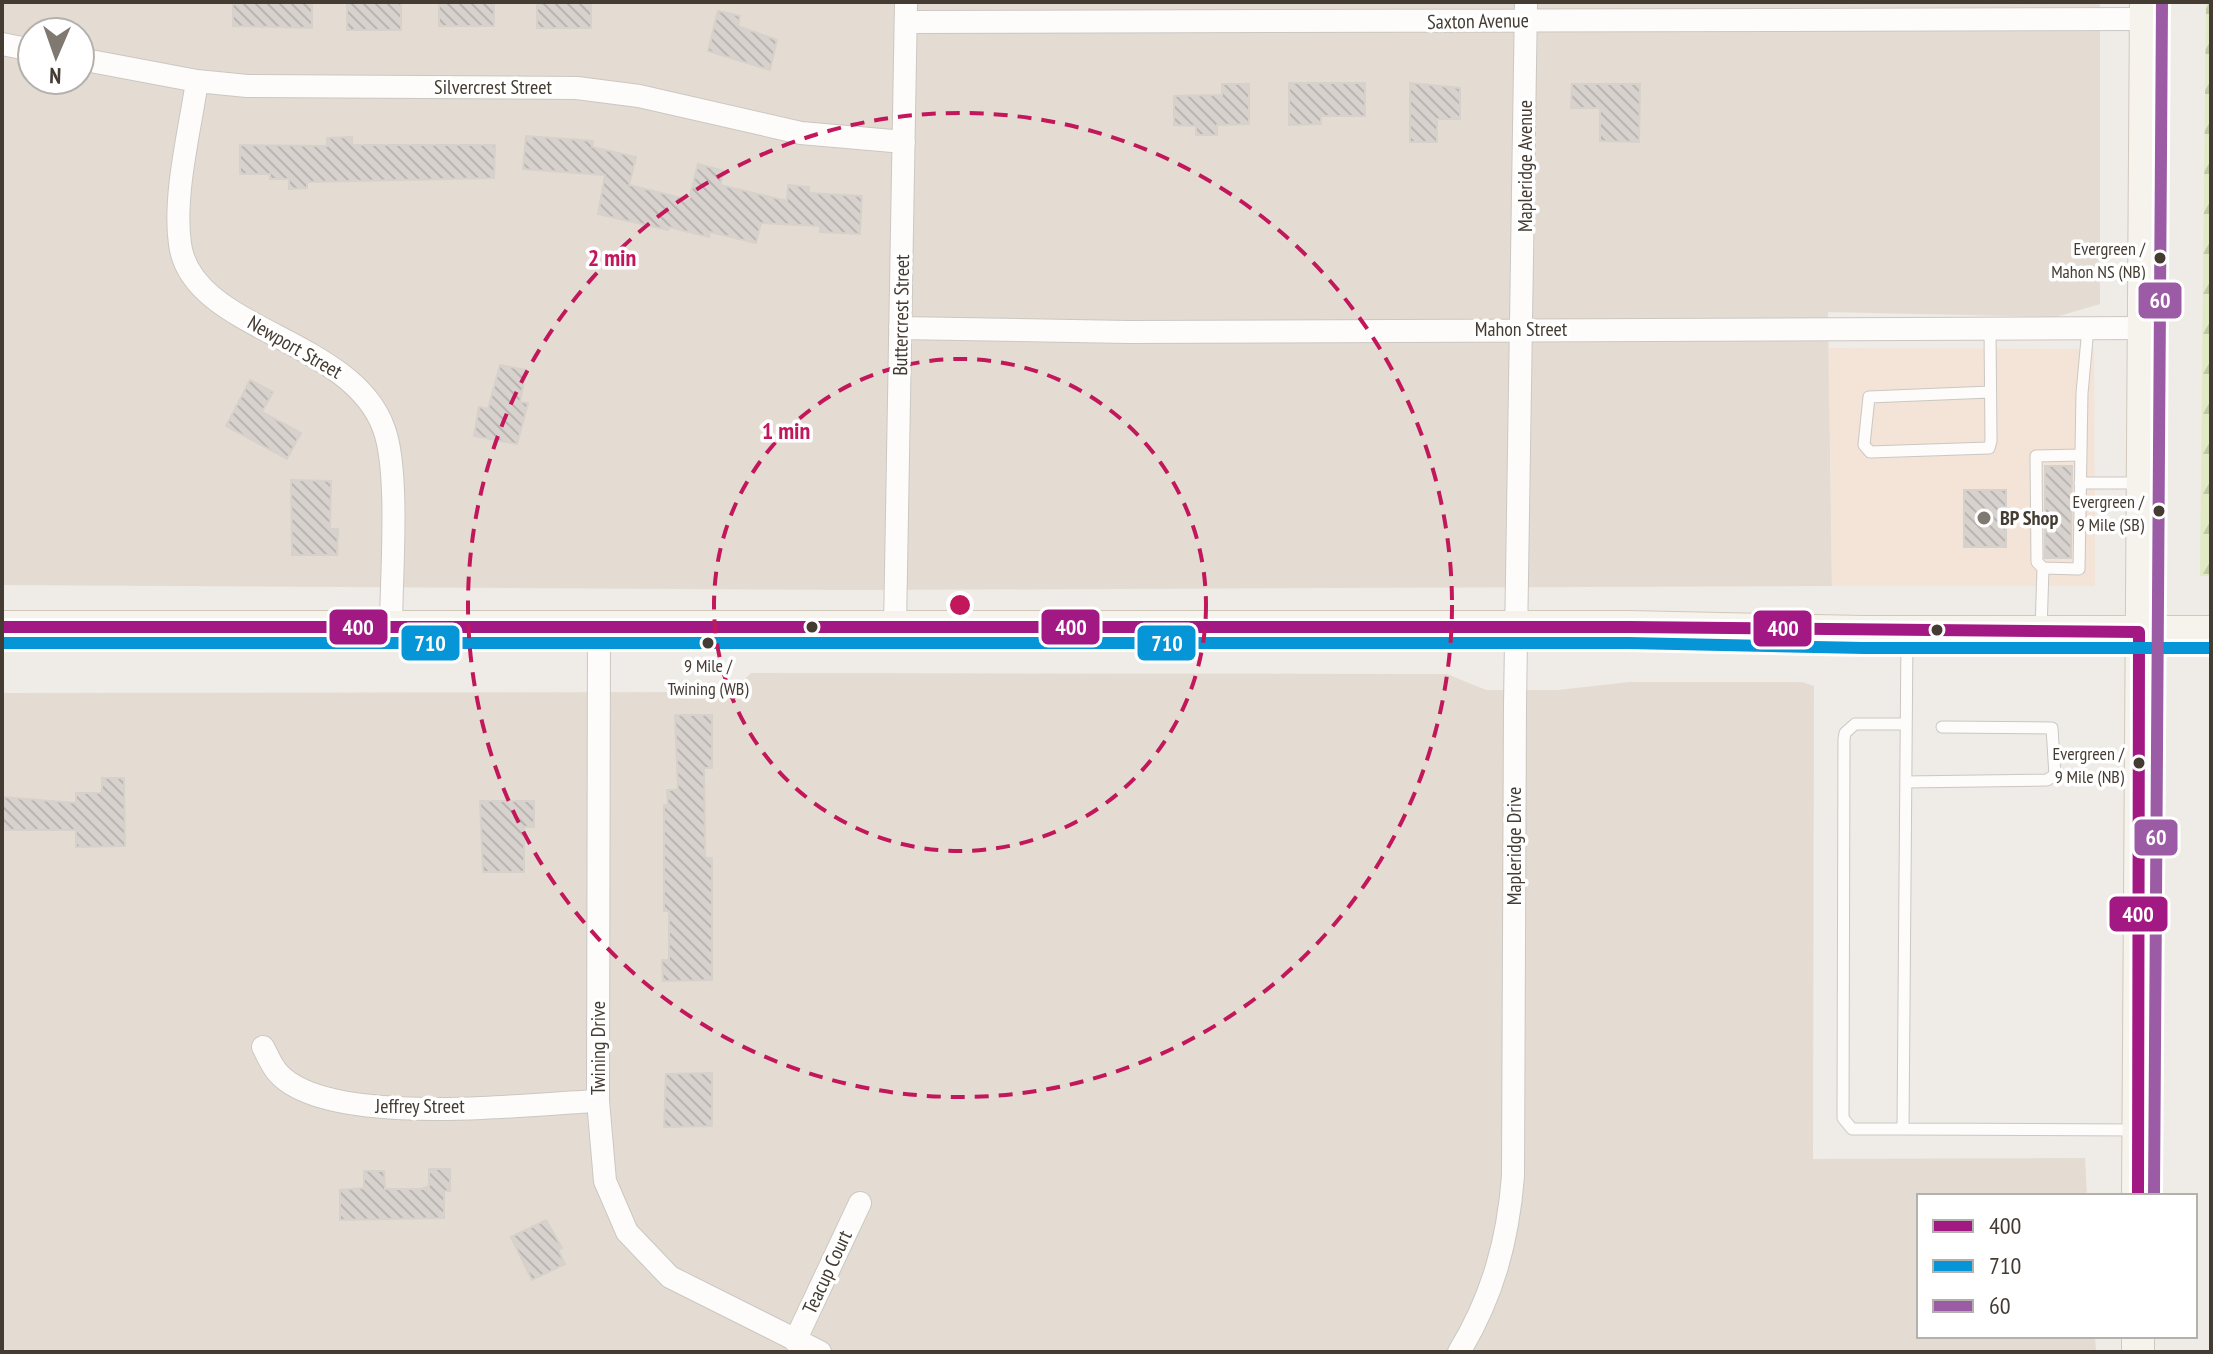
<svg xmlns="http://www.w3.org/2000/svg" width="2213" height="1354" font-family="'PT Sans Narrow',sans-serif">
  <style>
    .residential { fill: #e4dcd2; fill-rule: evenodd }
    .commercial { fill: #f3e4d7 }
    .forest { fill: url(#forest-firs) }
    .building { fill: url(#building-back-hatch); stroke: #d7d1cc; stroke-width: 2 }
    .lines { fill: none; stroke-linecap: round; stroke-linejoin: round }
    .service-casing { stroke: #cbc7c2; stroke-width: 13 }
    .minor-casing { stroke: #cbc7c2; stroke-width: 24 }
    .secondary-casing { stroke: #d0c8bd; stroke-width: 34 }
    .service { stroke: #fdfcfb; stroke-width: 11 }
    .minor { stroke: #fdfcfb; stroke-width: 22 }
    .secondary { stroke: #f6f2ec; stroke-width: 32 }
    .bus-1-casing { stroke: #fff; stroke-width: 18 }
    .bus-2-casing { stroke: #fff; stroke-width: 18 }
    .bus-3-casing { stroke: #fff; stroke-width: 18 }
    .bus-1 { stroke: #a31984; stroke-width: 12 }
    .bus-2 { stroke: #0696d7; stroke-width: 12 }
    .bus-3 { stroke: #9b5ba5; stroke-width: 12 }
    .ring { fill: none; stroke: #c2185b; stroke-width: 4; stroke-dasharray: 14 10 }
    .bus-dot { fill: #443b32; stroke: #fff; stroke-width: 3 }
    .poi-dot { fill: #807971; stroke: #fff; stroke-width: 3 }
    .labels { text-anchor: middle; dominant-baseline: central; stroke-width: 7; stroke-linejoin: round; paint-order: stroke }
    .bus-label { font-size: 18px; fill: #443b32; stroke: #fff; text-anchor: end }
    .street-label { font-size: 20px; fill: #443b32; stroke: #fff }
    .poi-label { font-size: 20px; font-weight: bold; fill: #443b32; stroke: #fff; text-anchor: start }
    .centre { fill: #c2185b; stroke: #fff; stroke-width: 4 }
    .ring-label { font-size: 24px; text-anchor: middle; font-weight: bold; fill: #c2185b; stroke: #fff; stroke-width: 7; stroke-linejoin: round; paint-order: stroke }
    .line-badge { stroke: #fff; stroke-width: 3 }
    .badge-label { font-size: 22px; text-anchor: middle; font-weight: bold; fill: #fff }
  </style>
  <defs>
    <pattern id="forest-firs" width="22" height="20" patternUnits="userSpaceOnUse" patternTransform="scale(2)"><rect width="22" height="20" fill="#e0ebc3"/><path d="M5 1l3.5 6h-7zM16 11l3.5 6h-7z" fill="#c1caa8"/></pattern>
    <pattern id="building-back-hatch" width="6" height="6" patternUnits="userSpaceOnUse" patternTransform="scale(2)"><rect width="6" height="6" fill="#d7d2cd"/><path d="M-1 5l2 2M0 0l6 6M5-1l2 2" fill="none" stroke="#bab5b0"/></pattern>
  </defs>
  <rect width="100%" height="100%" fill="#efebe6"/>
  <path class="residential" d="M2 2H2100V304L2056 317 1828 312 1832 586 865 590 2 585ZM32 32H80V80H32Z
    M751 673 1447 674 1486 690H1558L1629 682H1802L1814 686 1813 1159 2085 1158 2087 1196H1919V1336H2095L2096 1352H2V693L732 692Z"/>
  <path class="commercial" d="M1829 348 2094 349 2095 586H1832Z"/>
  <path class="forest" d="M2206 2H2211V576H2200Z"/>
  <path class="building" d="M233 2H312V28L233 26Z
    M347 2H401V30H347Z
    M439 2H494V26H439Z
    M537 2H591V28H537Z
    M718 11 740 16 738 26 777 40 770 70 708 51Z
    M1289 83H1365V116H1321V124L1289 125Z
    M1410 83 1460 88V119H1437V142H1410Z
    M1222 84H1249V124L1217 125V135H1196V126L1174 125V96L1222 95Z
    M1572 84H1640L1639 142 1600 141V108H1571Z
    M526 136 593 141 592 147 636 157 629 185 689 200 698 164 724 171 720 185 787 201 788 185 809 187V193L862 196 860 234 820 232V226L761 223 756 243 710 232 709 237 669 227 668 230 598 214 605 175 523 169Z
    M352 137V145H495L494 178 307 182V188L289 189V179H270V174H240V145L327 146V138Z
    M500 365 526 370 520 402 528 403 517 444 474 436 479 407 488 409Z
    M250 380 273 392 262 412 301 433 287 459 226 426Z
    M2045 466H2072L2071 558H2045Z
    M291 480 331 481 330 529H338L337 555H292Z
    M1964 490H2006V547H1964Z
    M675 715H712V768H704L705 858H712V980L663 981 662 960H669V911H664V805H668L667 790H678Z
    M102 778H124L125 846 76 847V830H2V797L76 803V793H102Z
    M480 801H534V827H524V872H483Z
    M712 1073V1126L664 1127 666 1074Z
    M429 1169H450V1191H444V1218L340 1220V1190L364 1188V1171H384L385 1189H422L429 1186Z
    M546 1220 562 1248 558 1250 565 1264 532 1280 511 1237Z"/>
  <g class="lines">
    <g class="service-casing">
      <path id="service" d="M1990 329 1991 441 1989 448 1870 452 1864 445 1869 397 1990 392
        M2080 483H2140
        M2043 568 2037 562 2036 456 2081 455
        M2041 631 2043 568 2079 569 2082 393 2088 328
        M1907 633 1903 1129 2137 1130
        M1906 782 2047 780 2055 775 2052 728 1942 727
        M1903 1129H1852L1843 1118 1844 739 1845 733 1855 724H1905"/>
    </g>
    <g class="minor-casing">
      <path id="minor" d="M906 22 2146 19
        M2 44 32 50
        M80 59 197 81 247 86 577 88 639 96 801 133 904 142
        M197 81C190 130 173 195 180 244 191 331 352 337 384 429 400 472 391 579 391 628
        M900 328 1129 332 2142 328
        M895 627 906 2
        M599 628 598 1101 605 1181 627 1232 670 1277 820 1352
        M263 1047C268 1056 272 1067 279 1074 330 1128 526 1104 598 1101
        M795 1341 860 1203
        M1459 1352C1493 1296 1508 1240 1513 1176L1515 705 1526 2"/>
    </g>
    <g class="secondary-casing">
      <path id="secondary" d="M2 627H1629L1864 632H2211
        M2138 1196 2146 2
        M2138 1336V1352"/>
    </g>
    <use href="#service" class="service"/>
    <use href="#minor" class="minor"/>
    <use href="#secondary" class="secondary"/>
    <g class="bus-1-casing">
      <path id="bus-1" d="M2 627H1629L2139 632
        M2138 1196 2139 632"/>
    </g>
    <g class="bus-2-casing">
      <path id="bus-2" d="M2 643H1629L1864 648H2211"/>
    </g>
    <g class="bus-3-casing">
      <path id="bus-3" d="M2154 1196 2162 2"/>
    </g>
    <use href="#bus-1" class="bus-1"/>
    <use href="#bus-2" class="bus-2"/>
    <use href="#bus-3" class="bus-3"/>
  </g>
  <g class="ring">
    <circle cx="960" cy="605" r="246"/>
    <circle cx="960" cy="605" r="492"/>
  </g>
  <g class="bus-dot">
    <circle cx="2160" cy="258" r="7"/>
    <circle cx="2159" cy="511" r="7"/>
    <circle cx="812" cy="627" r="7"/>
    <circle cx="1937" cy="630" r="7"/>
    <circle cx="708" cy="643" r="7"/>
    <circle cx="2139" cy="763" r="7"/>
  </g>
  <circle class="poi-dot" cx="1984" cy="518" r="8"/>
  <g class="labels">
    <g class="bus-label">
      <text x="2145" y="248">Evergreen /<tspan x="2145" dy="23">Mahon NS (NB)</tspan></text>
      <text x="2144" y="501">Evergreen /<tspan x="2144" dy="23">9 Mile (SB)</tspan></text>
      <text x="708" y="665" text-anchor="middle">9 Mile /<tspan x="708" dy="23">Twining (WB)</tspan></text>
      <text x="2124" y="753">Evergreen /<tspan x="2124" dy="23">9 Mile (NB)</tspan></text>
    </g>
    <g class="street-label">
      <text transform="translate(1478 21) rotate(-1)">Saxton Avenue</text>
      <text x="493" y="87">Silvercrest Street</text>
      <text transform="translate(1525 166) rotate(-90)">Mapleridge Avenue</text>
      <text transform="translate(901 315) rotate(-89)">Buttercrest Street</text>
      <text x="1521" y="329">Mahon Street</text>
      <text transform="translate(295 347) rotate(30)">Newport Street</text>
      <text transform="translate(1514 846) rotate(-90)">Mapleridge Drive</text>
      <text transform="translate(598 1048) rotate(-90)">Twining Drive</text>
      <text x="420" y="1106">Jeffrey Street</text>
      <text transform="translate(827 1272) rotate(-65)">Teacup Court</text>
    </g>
    <g class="poi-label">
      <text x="2000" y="518">BP Shop</text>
    </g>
  </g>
  <circle cx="960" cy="605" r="12" class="centre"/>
  <g class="ring-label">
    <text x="612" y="266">2 min</text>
    <text x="786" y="439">1 min</text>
  </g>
  <g class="line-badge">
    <rect x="2137" y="281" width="46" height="39" rx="8" fill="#9b5ba5"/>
    <rect x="328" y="608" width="61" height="38" rx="8" fill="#a31984"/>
    <rect x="1040" y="608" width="61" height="38" rx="8" fill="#a31984"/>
    <rect x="1752" y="609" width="61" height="39" rx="8" fill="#a31984"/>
    <rect x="400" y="624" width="61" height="38" rx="8" fill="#0696d7"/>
    <rect x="1136" y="624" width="61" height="38" rx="8" fill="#0696d7"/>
    <rect x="2133" y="818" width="46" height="39" rx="8" fill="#9b5ba5"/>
    <rect x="2108" y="895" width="61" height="38" rx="8" fill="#a31984"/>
  </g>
  <g class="badge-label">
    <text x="2160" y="308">60</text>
    <text x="358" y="635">400</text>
    <text x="1071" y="635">400</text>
    <text x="1783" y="636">400</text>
    <text x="430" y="651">710</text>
    <text x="1167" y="651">710</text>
    <text x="2156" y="845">60</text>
    <text x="2138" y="922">400</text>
  </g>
  <rect width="2213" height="1354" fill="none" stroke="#443b32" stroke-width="8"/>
  <rect x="1917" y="1194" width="280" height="144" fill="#ffffff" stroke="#b4b1ad" stroke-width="2"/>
  <rect x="1933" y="1220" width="40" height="12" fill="#a31984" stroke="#b4b1ad" stroke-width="2"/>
  <text x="1989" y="1234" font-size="24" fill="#443b32">400</text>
  <rect x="1933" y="1260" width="40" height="12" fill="#0696d7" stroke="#b4b1ad" stroke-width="2"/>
  <text x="1989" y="1274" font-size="24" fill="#443b32">710</text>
  <rect x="1933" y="1300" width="40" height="12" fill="#9b5ba5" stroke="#b4b1ad" stroke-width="2"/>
  <text x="1989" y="1314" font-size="24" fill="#443b32">60</text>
  <g transform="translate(56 56) rotate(182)"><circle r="38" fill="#ffffff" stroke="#b4b1ad" stroke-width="2"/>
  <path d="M0-6L14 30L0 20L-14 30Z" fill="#807971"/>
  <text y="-12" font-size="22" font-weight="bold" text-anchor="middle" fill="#443b32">N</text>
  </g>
</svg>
